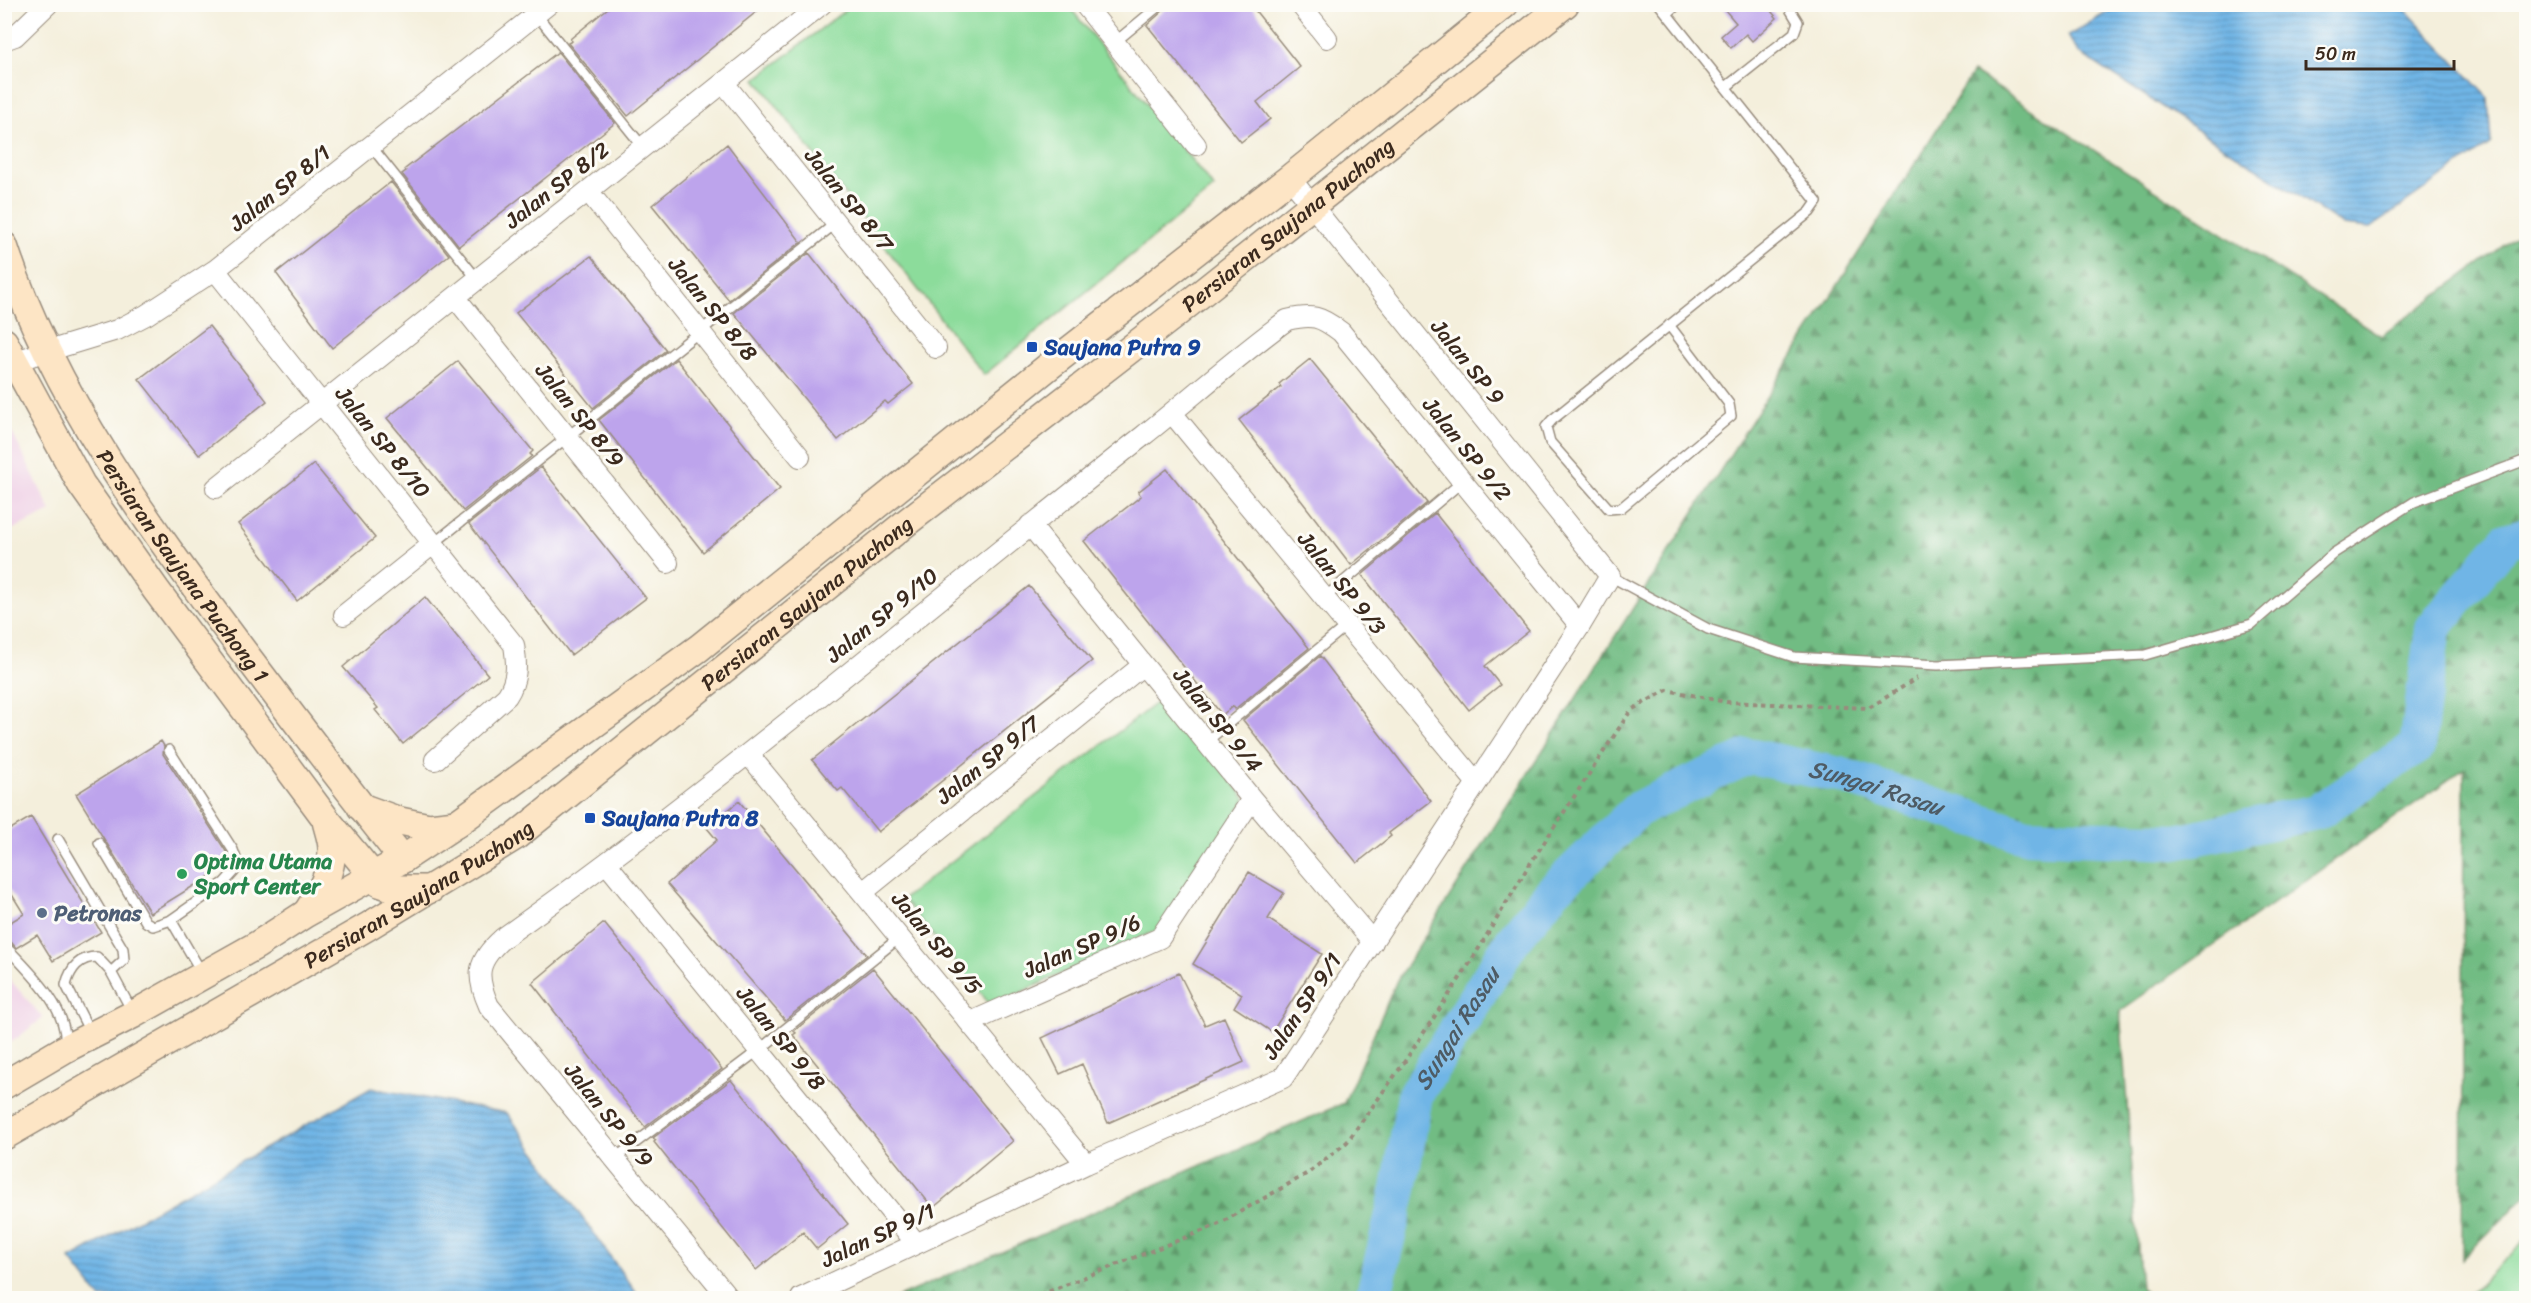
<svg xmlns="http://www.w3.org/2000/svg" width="2531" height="1303" font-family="Sriracha,sans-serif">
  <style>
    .built { fill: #efd0e6 }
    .forest { fill: url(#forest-firs); stroke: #567350; stroke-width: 1.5 }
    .park { fill: #8cdc9b; stroke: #64835c; stroke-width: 1.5 }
    .water { fill: url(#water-rules); stroke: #567082; stroke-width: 1.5 }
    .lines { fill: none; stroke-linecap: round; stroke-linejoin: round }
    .river { stroke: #70b5e6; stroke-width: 36 }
    .building { fill: #bda4ec }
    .lane-casing { stroke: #988c7d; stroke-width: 12 }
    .street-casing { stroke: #988c7d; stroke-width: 22 }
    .secondary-casing { stroke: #988c7d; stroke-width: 30 }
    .path { stroke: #988c7d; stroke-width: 4; stroke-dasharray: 4.5 4.5; stroke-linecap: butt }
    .lane { stroke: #fff; stroke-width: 9 }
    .street { stroke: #fff; stroke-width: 20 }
    .secondary { stroke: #fde5c5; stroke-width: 27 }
    .transit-dot { fill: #1a4fb4; stroke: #fdfcf7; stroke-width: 2 }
    .leisure-dot { fill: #2e9e5b; stroke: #fdfcf7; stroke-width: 2 }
    .service-dot { fill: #5c6f8a; stroke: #fdfcf7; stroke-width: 2 }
    .labels { text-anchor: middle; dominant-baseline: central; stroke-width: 6; stroke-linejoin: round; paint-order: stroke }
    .street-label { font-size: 22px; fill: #3b2a1e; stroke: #fdfcf7 }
    .transit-label { font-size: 22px; font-weight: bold; fill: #164399; stroke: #fdfcf7; text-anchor: start }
    .leisure-label { font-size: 22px; font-weight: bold; fill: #27864d; stroke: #fdfcf7; text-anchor: start }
    .service-label { font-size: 22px; font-weight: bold; fill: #4e5e75; stroke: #fdfcf7; text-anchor: start }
    .water-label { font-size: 24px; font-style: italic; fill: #4e5b64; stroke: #fdfcf7 }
  </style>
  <defs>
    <pattern id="forest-firs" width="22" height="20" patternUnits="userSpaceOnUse" patternTransform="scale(1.5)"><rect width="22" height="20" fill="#71bc83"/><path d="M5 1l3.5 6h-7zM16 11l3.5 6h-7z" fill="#5e996b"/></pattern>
    <pattern id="water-rules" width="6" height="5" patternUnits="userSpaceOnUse" patternTransform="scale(1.5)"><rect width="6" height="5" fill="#70b5e6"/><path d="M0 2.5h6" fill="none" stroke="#5d93ba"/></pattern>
  </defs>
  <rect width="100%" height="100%" fill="#fdfcf7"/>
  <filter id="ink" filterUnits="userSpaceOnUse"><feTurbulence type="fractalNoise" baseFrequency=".0167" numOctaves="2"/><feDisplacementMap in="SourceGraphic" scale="12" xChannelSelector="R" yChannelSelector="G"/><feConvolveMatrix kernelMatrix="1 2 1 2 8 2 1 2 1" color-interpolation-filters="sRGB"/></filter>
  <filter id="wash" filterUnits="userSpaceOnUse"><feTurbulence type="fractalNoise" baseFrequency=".008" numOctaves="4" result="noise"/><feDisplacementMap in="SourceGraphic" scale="24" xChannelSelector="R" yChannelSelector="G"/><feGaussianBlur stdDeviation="1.35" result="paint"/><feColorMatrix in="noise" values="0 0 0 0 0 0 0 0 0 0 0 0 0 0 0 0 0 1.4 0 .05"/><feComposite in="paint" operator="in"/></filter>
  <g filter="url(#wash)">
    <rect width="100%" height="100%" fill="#f4efdc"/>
    <path class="built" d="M5 418 51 511 5 533H4Z
      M5 974 43 1018 5 1047H4Z"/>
    <path class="forest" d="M1973 72 2381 336 2526 229V1196L2462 1259 2464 769 2120 1011 2141 1288 2151 1298H896L1344 1103 1397 980Z"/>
    <path class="park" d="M853 4 1068 5 1214 188 984 375 756 79Z
      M1165 696 1246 799 1162 928 991 1006 903 899Z
      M2526 1240V1298H2465Z"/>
    <path class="water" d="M2119 5H2401L2488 98 2491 143 2370 228 2343 225 2078 52 2068 36Z
      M371 1088 507 1113 640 1298H100L70 1259Z"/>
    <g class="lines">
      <path class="river" id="s1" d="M1373 1298 1399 1189 1415 1095 1512 941 1552 892 1638 809 1749 756 1840 775 2027 836 2176 842 2317 812 2417 747 2433 628 2506 541 2526 535"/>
    </g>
    <g id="blocks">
      <path class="building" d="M613 4H766L628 116 568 43 572 41 570 39Z
        M1168 4H1250L1300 67 1257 102 1270 119 1241 142 1147 25 1165 9Z
        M1720 4H1765L1777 18 1752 41 1746 34 1731 48 1721 36 1736 23Z
        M558 52 615 123 459 246 402 174 406 171 405 169Z
        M727 144 801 242 729 300 652 205Z
        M391 182 449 255 332 348 276 273Z
        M809 253 913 384 888 404 885 401 838 440 734 313Z
        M591 256 666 350 593 408 516 313Z
        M209 326 267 401 199 455 139 379Z
        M676 359 780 489 703 552 599 420Z
        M1310 359 1427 503 1351 565 1239 420 1281 387 1279 384Z
        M458 361 533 451 530 454 532 456 463 511 387 418Z
        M314 464 375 538 297 601 238 524Z
        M541 467 646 598 571 655 469 524Z
        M1167 469 1309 648 1235 709 1233 706 1222 715 1084 541 1141 496 1138 492Z
        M1435 513 1529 631 1485 666 1500 685 1469 710 1362 575Z
        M1029 586 1092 661 878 832 842 788 838 791 812 760Z
        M425 597 488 675 403 744 375 710 378 708 343 667Z
        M1320 656 1431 801 1389 833 1391 836 1357 863 1243 720Z
        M161 741 164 746 163 754 227 853 230 861 229 864 150 913 76 794Z
        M739 801 867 955 785 1020 667 884 717 840 707 828Z
        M31 817 101 932 53 961 37 935 16 948 4 933V926L24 914 4 882V833Z
        M1249 872 1284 893 1268 919 1322 954 1272 1032 1234 1007 1242 994 1193 964Z
        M604 923 722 1069 645 1127 532 983Z
        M873 968 1013 1141 933 1208 793 1035 796 1033 794 1031Z
        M1179 973 1205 1025 1224 1017 1244 1062 1108 1123 1082 1064 1060 1074 1042 1038Z
        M731 1080 848 1224 817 1249 803 1232 756 1270 654 1142 656 1140 653 1138Z"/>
    </g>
  </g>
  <g filter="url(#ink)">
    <use href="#blocks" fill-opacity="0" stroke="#988c7d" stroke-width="1.5"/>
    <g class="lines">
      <g class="lane-casing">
        <path id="lane" d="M1659 4 1817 202 1810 212 1552 420 1546 427 1550 442 1609 509 1621 508 1731 416 1729 404 1669 325
          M536 14 643 147
          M1667 14 1678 4
          M1114 43 1161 4
          M1726 87 1794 33 1798 22 1787 4
          M371 146 477 279
          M433 544 836 223
          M1610 576 1708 629 1794 657 1938 665 2145 655 2252 624 2334 553 2414 502 2526 460
          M1324 598 1463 481
          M1206 742 1346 626
          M58 839 123 949 124 960 111 972
          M99 843 146 922 153 926 171 920 224 883 234 872 237 861 233 850 169 750
          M171 920 202 973
          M4 945C28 970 69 1008 65 1045
          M91 1034 66 985C70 969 79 957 97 957L111 972 132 1011
          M614 1159 759 1050 899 938"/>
      </g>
      <g class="street-casing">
        <path id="street" d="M1084 4 1196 145
          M1300 4 1327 38
          M4 40 15 36 48 4
          M724 83 936 348
          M588 191 800 457
          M215 270 514 645C517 664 518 679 507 696L435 760
          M455 297 668 563
          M15 361 117 330 146 315 215 270 549 4
          M1172 413 1476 782
          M216 488 822 4
          M1030 525 1252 799 1373 942
          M344 615 433 544
          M749 755 1086 1164
          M607 864 916 1243
          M863 892 1143 665
          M971 1022 1160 938 1252 799
          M729 1298 489 1006C475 975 477 961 503 938 724 782 930 604 1143 436 1191 398 1237 356 1287 320 1313 314 1320 316 1341 332L1580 626
          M801 1298 1086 1164 1283 1078 1580 626 1610 576 1290 178"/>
      </g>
      <g class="secondary-casing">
        <g id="secondary">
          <path id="s2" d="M4 246C53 396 149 526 243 651 296 721 348 791 403 859"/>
          <path d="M4 342 81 484 156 590 326 819 379 883 397 889H431"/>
          <path d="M361 807 400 821 429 827 456 824"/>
          <path d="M308 911C320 892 332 873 332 849 332 840 328 830 326 821"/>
          <path d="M4 1085 65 1049 134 1014 257 945 305 914 403 859 456 824 699 648 1048 367 1290 178 1505 4"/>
          <path id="s3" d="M4 1136 367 927 516 836 907 522 1173 316 1565 4"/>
        </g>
      </g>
      <path class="path" d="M1032 1298 1217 1225 1308 1173 1347 1142 1401 1067 1470 963 1528 867 1631 710 1667 690 1726 702 1869 708 1917 678"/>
      <use href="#lane" class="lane"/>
      <use href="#street" class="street"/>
      <use href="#secondary" class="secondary"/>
    </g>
  </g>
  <g class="transit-dot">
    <rect x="1026" y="341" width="12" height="12" rx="3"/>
    <rect x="584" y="812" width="12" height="12" rx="3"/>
  </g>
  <circle class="leisure-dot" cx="182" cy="874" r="6"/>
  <circle class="service-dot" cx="42" cy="913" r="6"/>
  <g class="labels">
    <g class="street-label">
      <text transform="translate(557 185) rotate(-38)">Jalan SP 8/2</text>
      <text transform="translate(280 188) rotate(-39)">Jalan SP 8/1</text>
      <text transform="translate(849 200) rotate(51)">Jalan SP 8/7</text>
      <text stroke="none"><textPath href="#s3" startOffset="1578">Persiaran Saujana Puchong</textPath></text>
      <text transform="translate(713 309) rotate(51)">Jalan SP 8/8</text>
      <text transform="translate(1468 362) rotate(51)">Jalan SP 9</text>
      <text transform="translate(580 415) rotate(51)">Jalan SP 8/9</text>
      <text transform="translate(383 442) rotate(51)">Jalan SP 8/10</text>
      <text transform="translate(1467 449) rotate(51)">Jalan SP 9/2</text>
      <text stroke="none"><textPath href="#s2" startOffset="368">Persiaran Saujana Puchong 1</textPath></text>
      <text transform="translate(1342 583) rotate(51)">Jalan SP 9/3</text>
      <text stroke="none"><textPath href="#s3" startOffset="966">Persiaran Saujana Puchong</textPath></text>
      <text transform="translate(882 615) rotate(-39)">Jalan SP 9/10</text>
      <text transform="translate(1218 720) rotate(51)">Jalan SP 9/4</text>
      <text transform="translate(988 760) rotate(-39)">Jalan SP 9/7</text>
      <text stroke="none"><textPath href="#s3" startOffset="480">Persiaran Saujana Puchong</textPath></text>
      <text transform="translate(937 943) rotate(50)">Jalan SP 9/5</text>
      <text transform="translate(1082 946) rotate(-24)">Jalan SP 9/6</text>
      <text transform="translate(1302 1006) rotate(-56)">Jalan SP 9/1</text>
      <text transform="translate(781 1038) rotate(51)">Jalan SP 9/8</text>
      <text transform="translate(609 1115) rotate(51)">Jalan SP 9/9</text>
      <text transform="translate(878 1235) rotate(-25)">Jalan SP 9/1</text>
    </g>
    <g class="transit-label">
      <text x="1044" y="347">Saujana Putra 9</text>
      <text x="602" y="818">Saujana Putra 8</text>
    </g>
    <g class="leisure-label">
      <text x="194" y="861">Optima Utama<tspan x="194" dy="25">Sport Center</tspan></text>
    </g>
    <g class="service-label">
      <text x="54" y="913">Petronas</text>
    </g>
    <g class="water-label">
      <text stroke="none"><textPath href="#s1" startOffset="826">Sungai Rasau</textPath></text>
      <text stroke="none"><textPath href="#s1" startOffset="286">Sungai Rasau</textPath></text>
    </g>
  </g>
  <rect width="2531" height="1303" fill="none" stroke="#fdfcf7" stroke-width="24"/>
  <path d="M2306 60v9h148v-9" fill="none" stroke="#3b2a1e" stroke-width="3"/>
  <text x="2315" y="60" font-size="18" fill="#3b2a1e" stroke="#fdfcf7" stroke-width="4.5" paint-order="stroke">50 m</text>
</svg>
